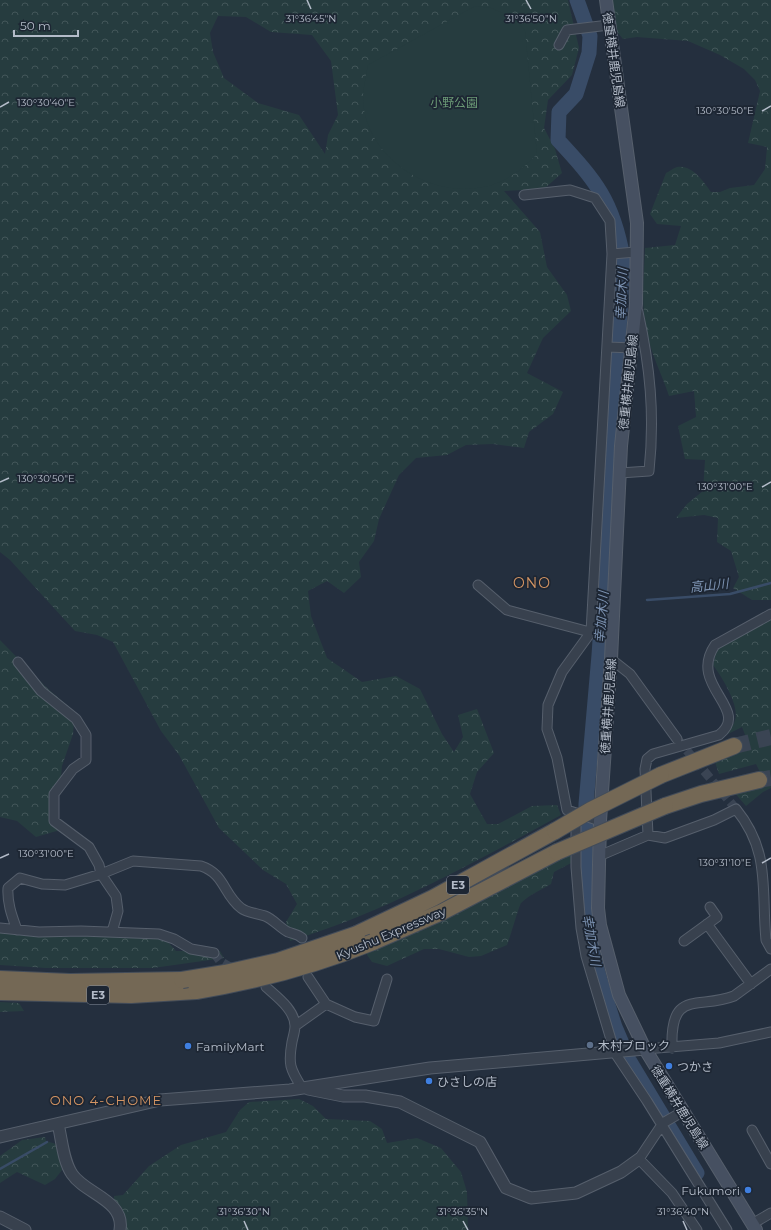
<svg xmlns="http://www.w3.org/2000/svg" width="771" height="1230" font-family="Montserrat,'Noto Sans JP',sans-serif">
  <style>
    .forest { fill: url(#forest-crowns); fill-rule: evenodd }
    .pitch { fill: #263c3f }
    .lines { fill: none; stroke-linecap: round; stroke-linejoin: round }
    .stream { stroke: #394c67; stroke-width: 2.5 }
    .river { stroke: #394c67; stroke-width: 15 }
    .minor-tunnel { stroke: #3a4453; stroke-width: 9; stroke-dasharray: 9 4.5; stroke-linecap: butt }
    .motorway-tunnel { stroke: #3a4453; stroke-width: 16; stroke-dasharray: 16 8; stroke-linecap: butt }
    .minor-casing { stroke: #565f6c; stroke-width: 11 }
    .tertiary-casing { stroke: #565f6c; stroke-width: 13 }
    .secondary-casing { stroke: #565f6c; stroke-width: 14 }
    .motorway-casing { stroke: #434c59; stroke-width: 18 }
    .minor { stroke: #38414e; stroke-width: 9 }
    .tertiary { stroke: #38414e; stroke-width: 11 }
    .secondary { stroke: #465061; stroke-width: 12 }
    .motorway { stroke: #746855; stroke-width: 16 }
    .motorway-bridge-casing { stroke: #434c59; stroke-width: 18; stroke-linecap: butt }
    .motorway-bridge { stroke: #746855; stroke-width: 16 }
    .ticks { fill: none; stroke: #b4bcc9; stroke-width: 1.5 }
    .service-dot { fill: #5c6f8a; stroke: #1d2633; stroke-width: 1.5 }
    .shop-dot { fill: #3f7fe0; stroke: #1d2633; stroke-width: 1.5 }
    .labels { text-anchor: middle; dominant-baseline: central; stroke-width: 3.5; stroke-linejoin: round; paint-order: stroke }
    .shield { fill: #1d2633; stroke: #878f9c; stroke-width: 1 }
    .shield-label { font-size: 11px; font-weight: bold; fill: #b4bcc9 }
    .street-label { font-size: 12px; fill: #b4bcc9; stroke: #1d2633 }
    .park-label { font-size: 12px; fill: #6b9a76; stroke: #1d2633 }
    .poi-label { font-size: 12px; fill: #b4bcc9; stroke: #1d2633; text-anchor: start }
    .water-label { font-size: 13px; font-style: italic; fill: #7c92b1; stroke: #1d2633 }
    .neighbourhood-label { font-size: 13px; letter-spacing: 1px; fill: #d59563; stroke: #1d2633 }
    .quarter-label { font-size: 14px; letter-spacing: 1px; fill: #d59563; stroke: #1d2633 }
    .ticks-label { font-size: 10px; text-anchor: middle; fill: #b4bcc9; stroke: #1d2633; stroke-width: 3.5; stroke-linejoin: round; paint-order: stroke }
  </style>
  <defs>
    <pattern id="forest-crowns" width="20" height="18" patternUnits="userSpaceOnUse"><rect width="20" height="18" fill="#263c3f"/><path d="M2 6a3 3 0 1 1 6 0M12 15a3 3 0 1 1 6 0" fill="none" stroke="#435659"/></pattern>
  </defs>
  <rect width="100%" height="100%" fill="#242f3e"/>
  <path class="forest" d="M0 0H568L579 48 572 75 548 100 544 128 555 149 562 173 544 189 504 191 540 232 547 267 567 295 571 311 543 338 527 373 563 392 553 414 529 432 524 448 493 444 466 445 447 455 416 458 399 475 379 519 374 541 359 562 361 577 344 593 327 581 308 591 311 616 327 658 362 682 396 676 420 689 442 734 454 752 463 737 458 715 477 709 494 753 477 772 470 794 487 824H498L532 806 557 805 561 815C473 863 386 912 290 941L286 922 297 904 286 884 263 870 219 828 179 755 161 731 113 642 97 635 75 631 10 560 0 552ZM218 16 246 17 271 32 312 35 331 61 338 115 328 135 325 154 299 115 258 103 224 78 213 52 210 33Z
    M607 0H771V600H752L733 588 739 577 731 551 717 542 718 518 704 515 676 518 687 504 703 491 705 460 685 459 678 426 696 417 694 391 669 396C662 374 650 352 646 329 641 303 644 274 645 248L675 245 681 226 657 224 650 214 666 173C669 172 673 168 677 167 692 164 704 182 711 192H720L730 188 754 185 765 169 767 147 748 143 760 91 755 80 744 69 720 55 688 41 637 37 623 39 612 26Z
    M771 615V788L763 792 746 806 733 791 765 782 756 764 719 774 714 759 749 745 742 727 728 734C730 729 734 725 735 720 740 705 721 676 713 665L716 653 725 639Z
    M0 640 47 688 75 712 73 734 62 766 58 808 60 830 36 837 17 821 0 817Z
    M575 851V861L554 872 551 884C541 890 529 895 521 903 519 906 510 938 507 945L481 956 469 957 439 949H424L387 966 372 962 365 952Z
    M0 932 66 937 136 935 156 936 167 941 176 951H220L224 958 153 968H46L0 965Z
    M0 1002 19 1003 24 1011 0 1012Z
    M299 1099 313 1106 326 1119 370 1121 382 1129 387 1143 417 1138 441 1148 461 1172 467 1192 468 1230H125C126 1217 122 1209 114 1200V1196L123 1195 149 1166 181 1145 226 1132 240 1110 249 1102Z
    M45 1137 46 1141 56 1144 62 1170 55 1179 45 1185 17 1172 0 1183V1156L22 1140Z"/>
  <path class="pitch" d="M475 6 491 8 515 18 525 31 537 154C522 170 505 183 483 187 428 199 362 155 363 95 364 85 366 75 368 65Z"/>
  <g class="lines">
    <path class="stream" d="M647 600 730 594 771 583
      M0 1169 47 1142"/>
    <path class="river" d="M577 0 590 36 589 53 576 94 559 112 558 140C596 181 613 201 623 258L610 496 599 655 586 804 585 864 587 920 592 951 600 980 615 1027 629 1060 697 1173"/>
    <path class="minor-tunnel" d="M678 740 736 809
      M214 953 220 961 235 970"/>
    <path class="motorway-tunnel" d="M734 746 771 737
      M759 780 771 778"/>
    <g class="minor-casing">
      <path id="minor" d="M559 45 567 30 609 25
        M524 195 570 190 595 198 610 221 612 254 591 632 562 672 548 705 547 729 557 758 567 810 600 821
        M612 254 636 252
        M608 347 633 348
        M620 473 649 471C655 415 650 366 638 312
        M478 585 507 610 586 631 612 634
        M611 659 630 674 677 739
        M18 662 41 691 76 719 86 735V760L73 769 54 794V821L89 847 99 865 101 874 116 896 118 911 112 932
        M576 817V867L581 928 586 956 615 1053 647 1101 727 1230
        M648 835 645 769 647 759 653 754 719 735C752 709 687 686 715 645L771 614
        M599 856 648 835 665 838 714 820 736 809C771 852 761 889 766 940L771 949
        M707 924 751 984
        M0 928 39 932 81 931 159 934 174 939 191 949 214 953
        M17 930C12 916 7 903 8 888L20 878 42 884 65 885 101 874 133 861 201 866C225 874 223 894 241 908 247 913 257 913 265 916 273 919 280 928 288 932 293 934 298 934 302 938
        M684 941 717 917 710 907
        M266 987C277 997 295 1010 295 1026 295 1031 293 1037 292 1042 288 1064 290 1069 302 1088
        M326 1004 355 1017 374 1021 387 979
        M295 1026 326 1004 308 977
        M672 1048C670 988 698 1010 734 996L771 969
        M645 1049 719 1043 771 1032
        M682 1112 663 1123 639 1159 672 1193 697 1230
        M752 1130 771 1164
        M752 1224 771 1213"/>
    </g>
    <g class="tertiary-casing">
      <path id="tertiary" d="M308 1089 343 1096H365L400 1102 480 1142 506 1188 531 1198 576 1193 621 1172 639 1159
        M58 1124C62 1140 63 1161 72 1174 85 1194 125 1200 120 1230
        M0 1137 160 1100 290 1090 430 1068 645 1049
        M0 1217 25 1230"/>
    </g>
    <g class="secondary-casing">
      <path id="secondary" d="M606 0 637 223 636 304 621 446 611 659 600 821 598 908 600 925 619 995 645 1049 756 1230"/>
    </g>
    <g class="motorway-casing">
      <path id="motorway" d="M661 775 734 746
        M665 806 701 794 759 780
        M357 934 433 898 555 831
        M373 942 442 912 557 852
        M0 979 70 982 182 980
        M0 992 131 995 196 991"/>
    </g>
    <use href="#minor" class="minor"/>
    <use href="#tertiary" class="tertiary"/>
    <use href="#secondary" class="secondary"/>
    <use href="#motorway" class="motorway"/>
    <g class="motorway-bridge-casing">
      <path id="motorway-bridge" d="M555 831 591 810 661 775
        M557 852 665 806
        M182 980 225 973 278 961 357 934
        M196 991C258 981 316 965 373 942"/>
    </g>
    <use href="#motorway-bridge" class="motorway-bridge"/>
  </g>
  <path class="ticks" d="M307 0 311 9M526 0 531 9M0 107 9 102M762 111 771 106M0 482 9 478M762 487 771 482M0 858 9 854M762 863 771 858M244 1221 248 1230M463 1221 468 1230M683 1221 687 1230"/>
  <circle class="service-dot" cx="590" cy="1045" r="4"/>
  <g class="shop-dot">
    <circle cx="188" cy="1046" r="4"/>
    <circle cx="669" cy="1066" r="4"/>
    <circle cx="429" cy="1081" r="4"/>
    <circle cx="748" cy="1190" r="4"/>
  </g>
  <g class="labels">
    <g class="shield">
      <rect x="447" y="876" width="22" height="18" rx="3"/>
      <rect x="87" y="986" width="22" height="18" rx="3"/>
    </g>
    <g class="shield-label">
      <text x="458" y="885">E3</text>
      <text x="98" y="995">E3</text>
    </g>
    <g class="street-label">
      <text transform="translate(614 60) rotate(82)">徳重横井鹿児島線</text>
      <text transform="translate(628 382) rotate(-84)">徳重横井鹿児島線</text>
      <text transform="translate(608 706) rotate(-86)">徳重横井鹿児島線</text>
      <text transform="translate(391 933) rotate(-23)">Kyushu Expressway</text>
      <text transform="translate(680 1107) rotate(58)">徳重横井鹿児島線</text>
    </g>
    <g class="park-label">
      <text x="454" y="102">小野公園</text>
    </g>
    <g class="poi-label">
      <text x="598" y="1045">木村ブロック</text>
      <text x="196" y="1046">FamilyMart</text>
      <text x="677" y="1066">つかさ</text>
      <text x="437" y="1081">ひさしの店</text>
      <text x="740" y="1190" text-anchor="end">Fukumori</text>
    </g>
    <g class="water-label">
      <text transform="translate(621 294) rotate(-87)">幸加木川</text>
      <text transform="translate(709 585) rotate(-6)">高山川</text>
      <text transform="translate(601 617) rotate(-85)">幸加木川</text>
      <text transform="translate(592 940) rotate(80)">幸加木川</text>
    </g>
    <g class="neighbourhood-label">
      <text x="106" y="1100">ONO 4-CHOME</text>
    </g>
    <g class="quarter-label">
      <text x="532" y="583">ONO</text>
    </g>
  </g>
  <g class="ticks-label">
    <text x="531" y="22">31°36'50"N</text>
    <text x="311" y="22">31°36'45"N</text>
    <text x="46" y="106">130°30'40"E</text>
    <text x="725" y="114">130°30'50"E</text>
    <text x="46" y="482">130°30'50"E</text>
    <text x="725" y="490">130°31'00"E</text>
    <text x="46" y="857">130°31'00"E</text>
    <text x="725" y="866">130°31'10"E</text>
    <text x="244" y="1215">31°36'30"N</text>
    <text x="463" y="1215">31°36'35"N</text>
    <text x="683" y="1215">31°36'40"N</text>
  </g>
  <path d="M14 30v6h64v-6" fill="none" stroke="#b4bcc9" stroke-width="2"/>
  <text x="20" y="30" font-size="12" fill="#b4bcc9" stroke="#1d2633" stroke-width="3" paint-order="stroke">50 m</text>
</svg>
